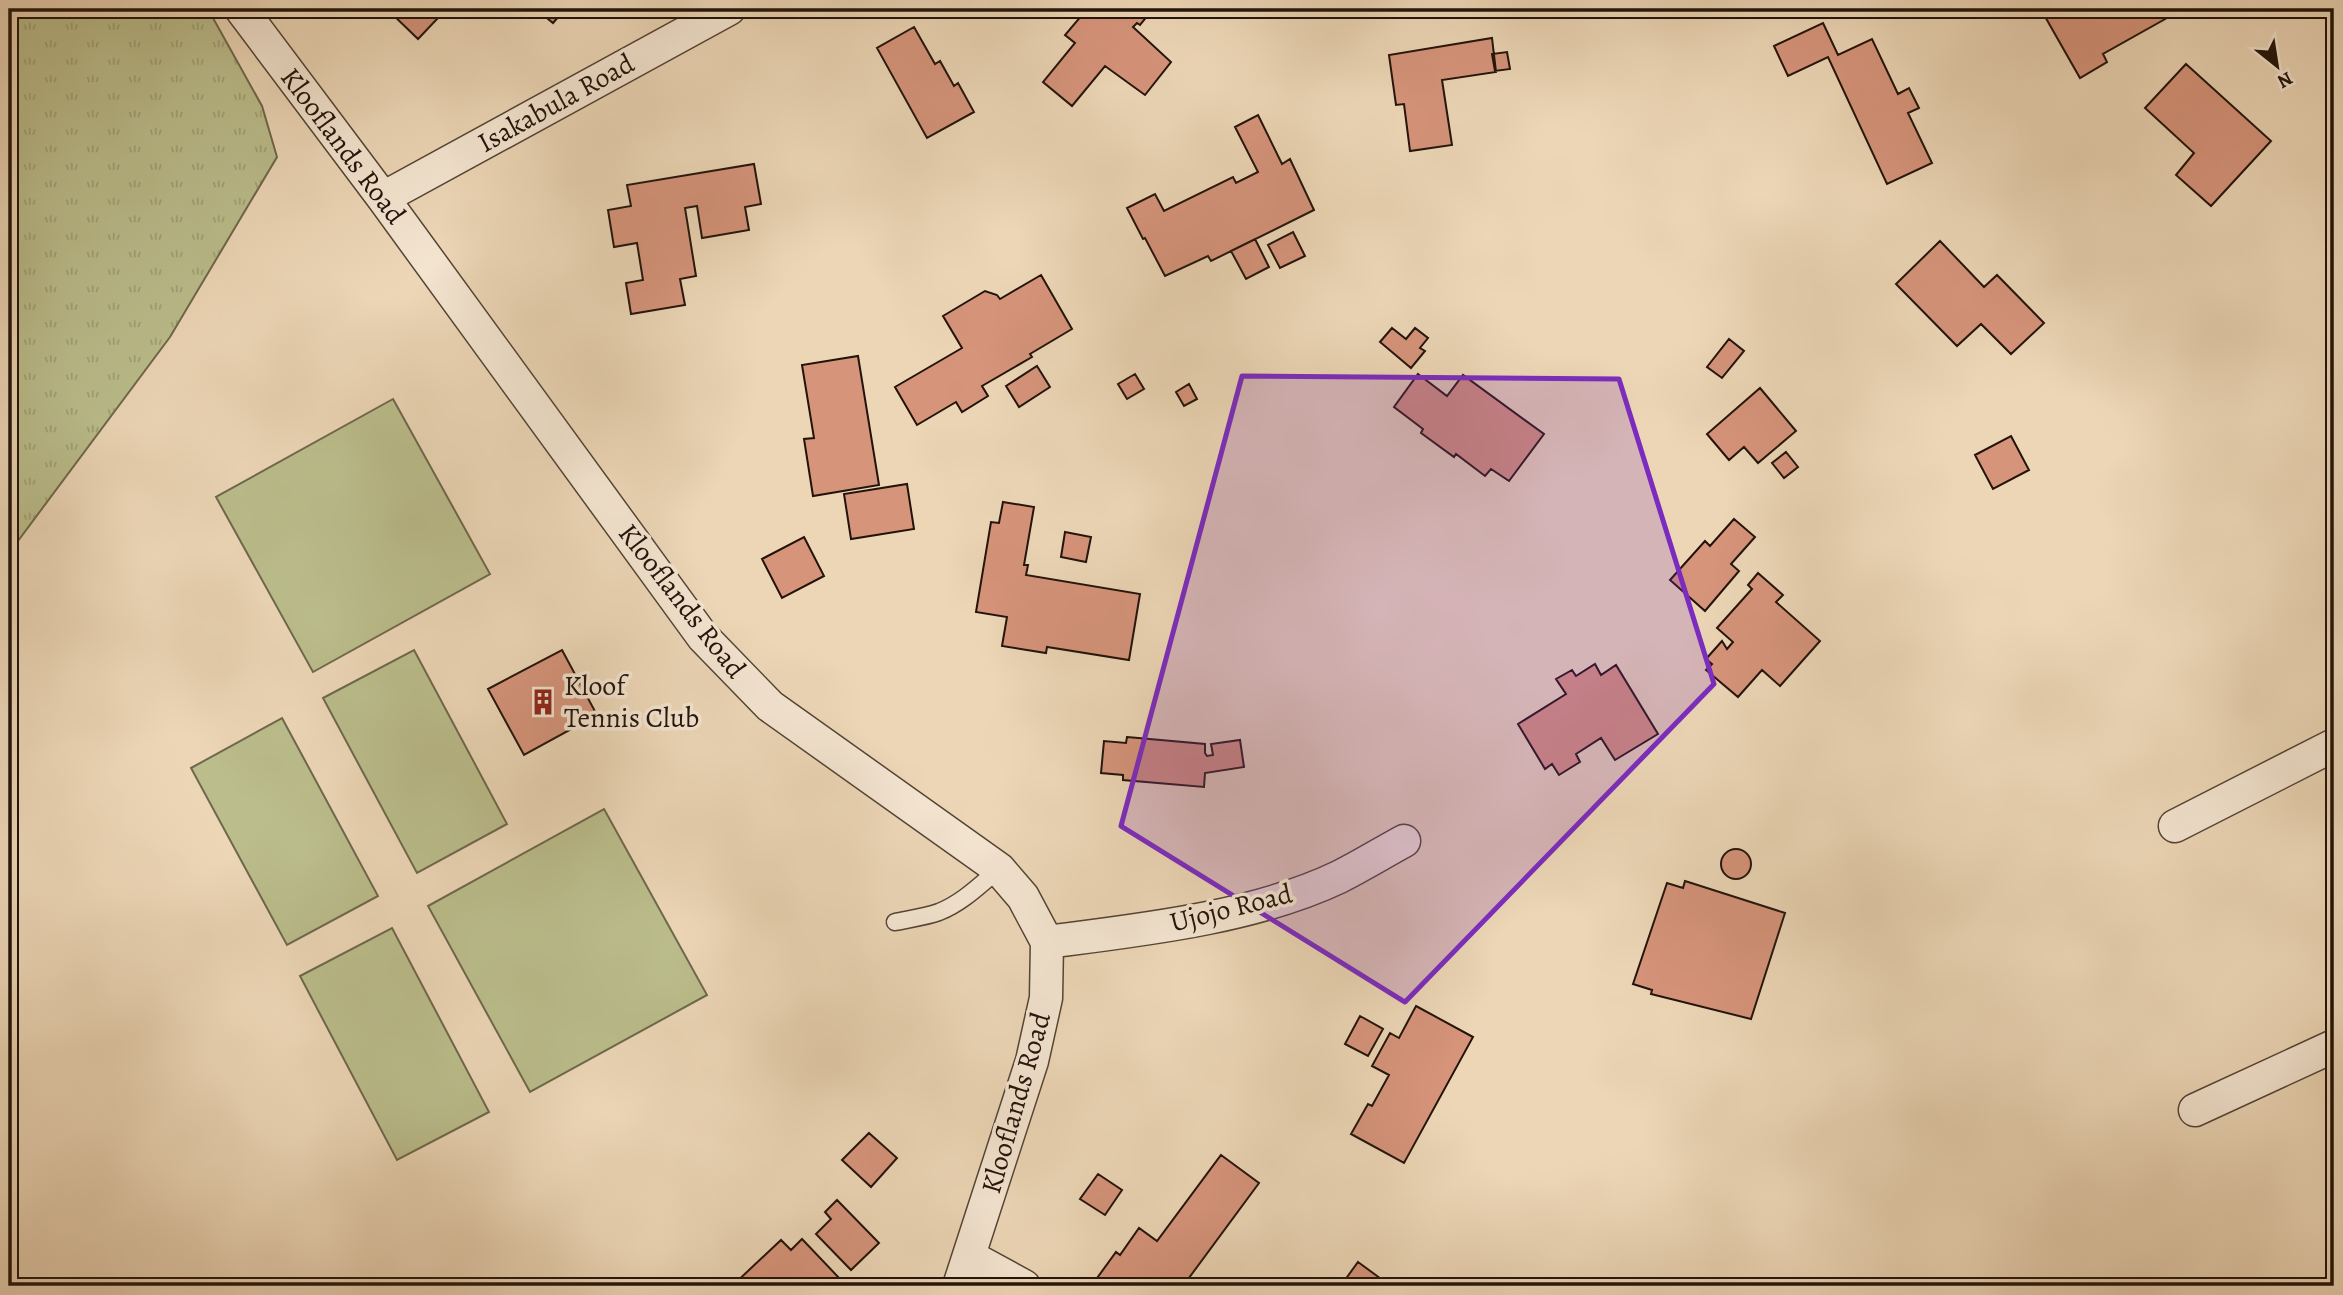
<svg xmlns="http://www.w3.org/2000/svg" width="2343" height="1295" font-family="Alegreya,serif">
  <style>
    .grass { fill: url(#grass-tufts); stroke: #6e684c; stroke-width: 2 }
    .pitch { fill: #bbbd8c; stroke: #6e684c; stroke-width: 2 }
    .building { fill: #d6947b; stroke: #22130b; stroke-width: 2 }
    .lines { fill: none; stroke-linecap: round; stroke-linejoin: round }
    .lane-casing { stroke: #544436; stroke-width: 19 }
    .street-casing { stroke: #544436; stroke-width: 35 }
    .lane { stroke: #f3e4d0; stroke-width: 16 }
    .street { stroke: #f3e4d0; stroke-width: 32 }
    .marked { fill: #7b2cbf; fill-opacity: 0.2; stroke: #7b2cbf; stroke-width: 5; stroke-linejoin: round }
    .labels { text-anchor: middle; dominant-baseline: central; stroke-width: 7; stroke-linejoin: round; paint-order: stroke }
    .street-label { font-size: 28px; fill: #22130b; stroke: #f3e4d0 }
    .poi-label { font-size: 28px; fill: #22130b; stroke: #f3e4d0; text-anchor: start }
  </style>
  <defs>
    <pattern id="grass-tufts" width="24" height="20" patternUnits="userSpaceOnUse" patternTransform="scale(1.75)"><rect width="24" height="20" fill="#bbbd8c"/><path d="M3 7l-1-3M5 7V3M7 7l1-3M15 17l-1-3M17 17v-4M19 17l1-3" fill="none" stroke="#a0a277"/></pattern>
  </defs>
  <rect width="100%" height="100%" fill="#ecd6b6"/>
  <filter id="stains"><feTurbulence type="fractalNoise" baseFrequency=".00286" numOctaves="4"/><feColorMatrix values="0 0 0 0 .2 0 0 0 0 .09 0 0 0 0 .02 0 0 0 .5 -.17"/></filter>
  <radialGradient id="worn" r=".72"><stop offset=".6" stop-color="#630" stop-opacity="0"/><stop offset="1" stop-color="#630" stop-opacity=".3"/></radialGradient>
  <path class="grass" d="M9 9H208L262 106 277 157 170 337 9 553Z"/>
  <path class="pitch" d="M393 399 490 574 313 672 216 497Z
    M414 650 507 824 417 873 323 698Z
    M282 718 378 896 287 945 191 768Z
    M604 809 707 995 530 1092 428 906Z
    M392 928 489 1112 397 1160 300 976Z"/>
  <path class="building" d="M391 9H426L437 19 418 39 389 11Z
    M536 9H565L553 23Z
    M1087 9 1098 17 1105 9H1153L1140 25 1137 23 1133 27 1171 62 1145 95 1105 66 1072 106 1043 82 1075 43 1065 35Z
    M2050 9H2161L2167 18 2103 54 2107 62 2080 78 2043 13Z
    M1823 23 1838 55 1872 39 1898 94 1909 88 1919 108 1908 113 1932 163 1887 184 1828 57 1788 76 1774 46Z
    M914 27 935 64 940 61 954 86 958 83 974 112 927 138 877 48Z
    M1492 38 1496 72 1442 80 1452 145 1410 151 1404 104 1396 105 1389 55Z
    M1507 52 1510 69 1495 71 1492 54Z
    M2186 64 2271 141 2211 206 2176 175 2194 153 2145 108Z
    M1258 115 1282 164 1290 159 1314 210 1211 261 1208 256 1165 276 1145 238 1143 239 1127 208 1155 194 1164 211 1233 177 1236 183 1258 172 1235 127Z
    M754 164 761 204 745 207 749 230 702 238 697 206 685 208 696 276 680 279 685 305 631 314 626 283 643 280 637 243 614 247 608 210 631 206 627 185Z
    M1293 232 1305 256 1280 268 1268 245Z
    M1255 239 1269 267 1246 279 1231 251Z
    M1940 241 1984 287 1997 275 2044 323 2011 354 1981 324 1957 346 1896 284Z
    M1041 275 1072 329 1030 354 1032 357 982 386 988 396 962 412 956 402 917 425 895 387 962 348 943 316 985 291 997 295 1000 299Z
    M1392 328 1406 339 1415 328 1428 338 1420 348 1425 351 1411 368 1380 342Z
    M1729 339 1744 351 1722 378 1707 367Z
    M858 356 879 485 813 496 804 439 814 438 802 365Z
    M1037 366 1050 387 1019 407 1006 386Z
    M1135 374 1144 389 1127 399 1118 384Z
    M1418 374 1447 396 1463 375 1544 434 1509 481 1491 469 1485 476 1456 454 1454 457 1421 433 1423 429 1394 407Z
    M1189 384 1197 399 1184 406 1176 392Z
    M1760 388 1796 431 1758 463 1744 447 1729 460 1707 434Z
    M2011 436 2029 470 1993 489 1975 455Z
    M1786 452 1798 467 1784 478 1772 463Z
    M907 484 914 529 851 539 844 494Z
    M1003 502 1034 507 1024 565H1028L1026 575 1140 594 1129 660 1047 647 1046 653 1002 646 1007 617 976 612 991 522 999 523Z
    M1734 519 1755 537 1731 564 1739 571 1705 611 1670 580 1705 541 1710 546Z
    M1065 532 1091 537 1086 562 1061 557Z
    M804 537 824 576 782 598 762 559Z
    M1758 573 1783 595 1776 602 1820 641 1780 686 1762 670 1738 697 1706 670 1712 664 1706 659 1722 641 1727 649 1733 642 1717 628 1752 589 1748 585Z
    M562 650 597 715 524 755 488 689Z
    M1595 664 1601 675 1616 665 1658 734 1615 760 1601 738 1576 754 1580 762 1559 775 1552 764 1545 769 1518 724 1566 694 1556 679 1572 670 1576 676Z
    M1127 737 1205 744V753L1207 756 1213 755 1211 744 1240 740 1244 767 1205 773 1204 787 1123 780V775L1101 773 1104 741 1126 743Z
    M1721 864a15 15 0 1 1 30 0a15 15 0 1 1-30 0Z
    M1685 881 1785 913 1751 1019 1651 994 1652 990 1633 984 1667 883 1683 888Z
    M1416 1006 1473 1037 1404 1163 1351 1134 1368 1104 1372 1106 1389 1075 1372 1066 1390 1033 1399 1038Z
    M1360 1016 1383 1029 1368 1056 1345 1044Z
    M869 1133 897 1158 871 1187 842 1160Z
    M1221 1155 1259 1183 1183 1286 1092 1285 1116 1252 1120 1255 1139 1228 1157 1241Z
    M1098 1174 1122 1190 1105 1215 1080 1199Z
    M837 1200 879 1243 851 1270 816 1234 831 1219 825 1212Z
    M802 1239 841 1280 835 1286H732L781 1240 791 1250Z
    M1358 1262 1388 1284 1386 1286H1331L1336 1279 1342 1284Z"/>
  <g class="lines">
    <g class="lane-casing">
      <path id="lane" d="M895 922C909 919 925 917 939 912 962 903 980 885 999 869"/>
    </g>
    <g class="street-casing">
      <path id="street" d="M241 9 383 198 703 637 770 706 999 869 1023 897 1047 942 1046 998 1032 1061 959 1286
        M383 198 729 9
        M2175 826 2334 745
        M1047 942C1140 930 1253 918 1339 877 1361 866 1382 853 1404 841
        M2195 1110 2334 1046
        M969 1256 1024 1286"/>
    </g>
    <use href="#lane" class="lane"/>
    <use href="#street" class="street"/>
  </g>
  <path class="marked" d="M1242 376 1619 379 1714 684 1405 1002 1121 826Z"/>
  <defs>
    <g id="building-bare" transform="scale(2.1)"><path d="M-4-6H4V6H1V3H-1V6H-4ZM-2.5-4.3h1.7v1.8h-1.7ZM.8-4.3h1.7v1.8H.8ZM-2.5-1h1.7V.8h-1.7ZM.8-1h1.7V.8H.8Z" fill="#8f2418" stroke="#f3e4d0" stroke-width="2.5" paint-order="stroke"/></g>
  </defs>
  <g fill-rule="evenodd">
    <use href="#building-bare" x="543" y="702"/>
  </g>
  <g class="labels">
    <g class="street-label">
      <text transform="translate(556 103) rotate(-29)">Isakabula Road</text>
      <text transform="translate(343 146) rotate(53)">Klooflands Road</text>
      <text transform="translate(682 601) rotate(52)">Klooflands Road</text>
      <text transform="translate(1231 908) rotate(-14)">Ujojo Road</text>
      <text transform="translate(1016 1103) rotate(-74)">Klooflands Road</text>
    </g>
    <g class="poi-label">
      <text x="564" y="686">Kloof<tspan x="564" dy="32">Tennis Club</tspan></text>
    </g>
  </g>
  <rect width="2343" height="1295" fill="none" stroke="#ecd6b6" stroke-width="35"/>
  <rect x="10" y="10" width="2322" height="1274" fill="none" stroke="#22130b" stroke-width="3.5"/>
  <rect x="18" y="18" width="2308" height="1260" fill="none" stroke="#22130b" stroke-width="2"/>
  <g transform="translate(2277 66) rotate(150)" stroke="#f3e4d0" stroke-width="5" paint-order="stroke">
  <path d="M0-5L12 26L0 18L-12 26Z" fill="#22130b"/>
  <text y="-10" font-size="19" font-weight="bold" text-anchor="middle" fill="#22130b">N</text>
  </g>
  <rect width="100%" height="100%" filter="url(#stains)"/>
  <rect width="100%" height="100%" fill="url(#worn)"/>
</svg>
